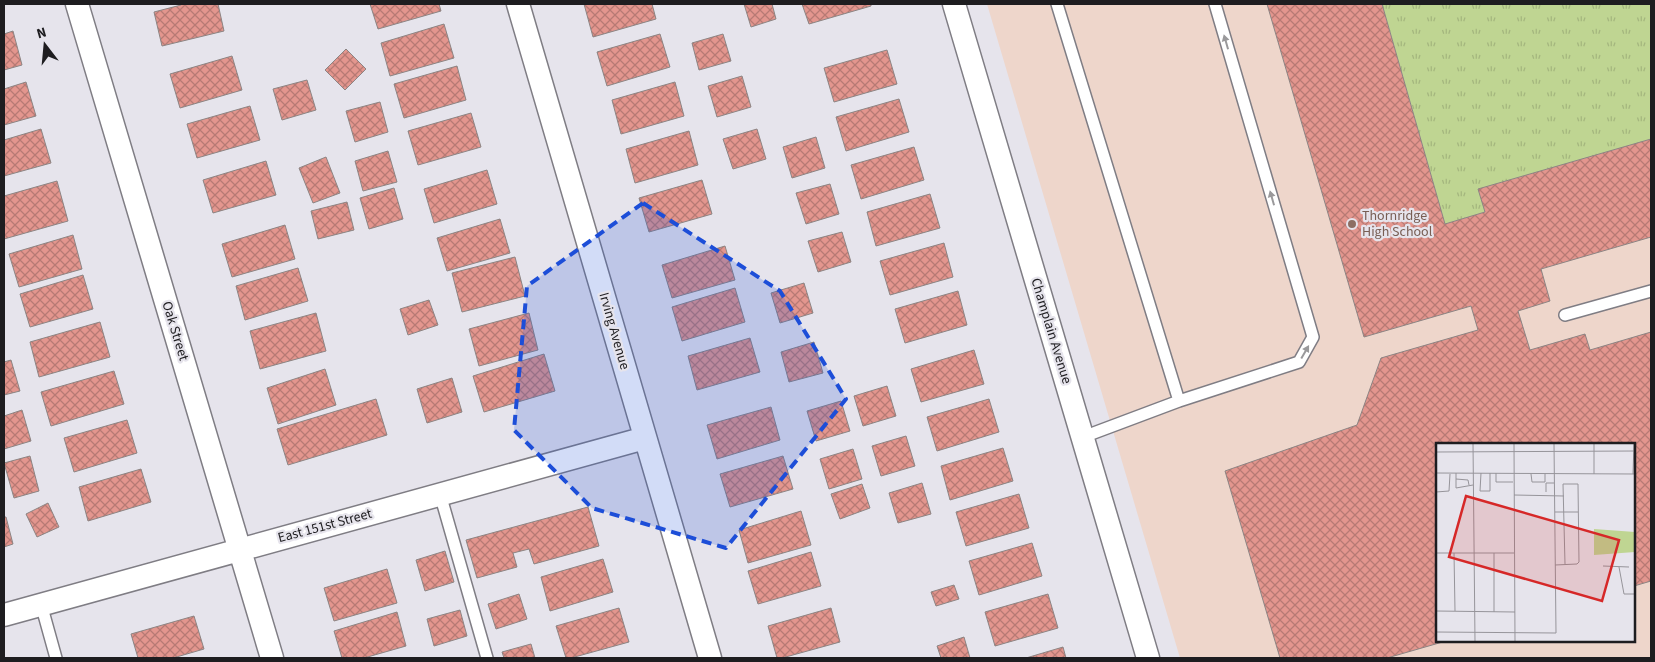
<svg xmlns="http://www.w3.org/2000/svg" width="1655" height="662" font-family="'Source Sans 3',sans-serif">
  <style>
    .education { fill: #eed6cb; fill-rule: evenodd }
    .grass { fill: url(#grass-tufts) }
    .building { fill: url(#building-cross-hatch); stroke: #8c8483 }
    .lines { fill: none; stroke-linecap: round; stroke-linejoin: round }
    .service-casing { stroke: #7f7d84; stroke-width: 14 }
    .minor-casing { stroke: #7f7d84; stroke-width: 25 }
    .service { stroke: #fff; stroke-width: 11 }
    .minor { stroke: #fff; stroke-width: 22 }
    .oneway { fill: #9a999b }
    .marked { fill: #1d4ed8; fill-opacity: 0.2; stroke: #1d4ed8; stroke-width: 4; stroke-dasharray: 10 6; stroke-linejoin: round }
    .education-dot { fill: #8d6e63; stroke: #e6e4ec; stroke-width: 2 }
    .labels { text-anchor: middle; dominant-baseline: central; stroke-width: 4.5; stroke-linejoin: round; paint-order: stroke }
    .education-label { font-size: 14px; fill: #785e54; stroke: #e6e4ec; text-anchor: start }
    .street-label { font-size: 14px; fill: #1e1d20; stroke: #e6e4ec }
    .inset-road { fill: none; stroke: #96949a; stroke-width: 1 }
    .view { fill: #d62828; fill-opacity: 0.15; stroke: #d62828; stroke-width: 2.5 }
    .inset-edge { fill: none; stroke: #1e1d20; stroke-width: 2.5 }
  </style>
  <defs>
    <pattern id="grass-tufts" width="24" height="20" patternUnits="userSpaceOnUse" patternTransform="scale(1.25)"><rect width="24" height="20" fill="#bfd592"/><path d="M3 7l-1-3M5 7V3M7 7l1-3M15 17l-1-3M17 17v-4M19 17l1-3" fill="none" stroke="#a4b67e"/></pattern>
    <pattern id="building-cross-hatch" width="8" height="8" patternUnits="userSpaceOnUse" patternTransform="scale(1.25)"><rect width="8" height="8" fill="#e3968e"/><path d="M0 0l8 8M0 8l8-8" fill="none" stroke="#b77a74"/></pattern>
  </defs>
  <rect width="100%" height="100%" fill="#e6e4ec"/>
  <path class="education" d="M987 4H1651V658H1180ZM1438 444H1634V641H1438Z"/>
  <path class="grass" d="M1382 4H1651V139L1479 189 1485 212 1445 224Z"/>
  <path class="building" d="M180 4H218L224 31 162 46 154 12 181 5Z
    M370 4H439L441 11 378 29Z
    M584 4H652L656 19 593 37Z
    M744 4H772L776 19 751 27Z
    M802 4H871V6L809 24Z
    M1267 4H1382L1445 224 1485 212 1478 189 1651 139V237L1541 269 1550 301 1518 311 1530 350 1585 334 1590 350 1651 332V581L1634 586V444H1438V641H1446L1387 658H1280L1225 471 1357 425 1381 358 1478 330 1471 306 1364 337Z
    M444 24 454 58 390 76 381 43Z
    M13 31 22 65 4 70V34Z
    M660 34 670 67 607 86 597 52Z
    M723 34 731 61 699 70 692 43Z
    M346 49 366 69 345 90 325 70Z
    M887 50 897 84 834 102 824 68Z
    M232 56 242 90 180 108 170 74Z
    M457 66 466 100 404 118 394 84Z
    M742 76 751 107 717 117 708 86Z
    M307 80 316 110 282 120 273 89Z
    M26 82 36 116 4 125V89Z
    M675 82 684 116 621 134 612 100Z
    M899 99 909 132 846 151 836 117Z
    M380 102 388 132 355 142 346 111Z
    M250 106 260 140 197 158 187 124Z
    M471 113 481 147 418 165 408 131Z
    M41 129 51 163 4 176V140Z
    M757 129 766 159 733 169 723 139Z
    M689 131 698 165 635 183 626 149Z
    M816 137 825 168 792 178 783 147Z
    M914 147 924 180 861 199 851 165Z
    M388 151 397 182 363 191 355 161Z
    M326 157 340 193 313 203 299 168Z
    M266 161 276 195 213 213 203 180Z
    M487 170 497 204 434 223 424 189Z
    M702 180 712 214 649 232 639 198Z
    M57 181 68 221 4 239V196Z
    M830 184 839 214 806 224 796 193Z
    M394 188 403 219 369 229 360 198Z
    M930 194 940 228 876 246 867 212Z
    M347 202 354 230 318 239 311 211Z
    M500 219 510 253 447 271 437 238Z
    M285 225 295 259 232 277 222 244Z
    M842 232 851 262 818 272 808 241Z
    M73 235 82 269 19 287 9 254Z
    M944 243 953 277 890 295 880 261Z
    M725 246 735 280 672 298 662 265Z
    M515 257 525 296 462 312 452 273Z
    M298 268 308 301 245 320 236 286Z
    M83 275 93 309 30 327 20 294Z
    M804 283 813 313 780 323 771 293Z
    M735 288 745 322 682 341 672 307Z
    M958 291 967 325 905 343 895 309Z
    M429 300 438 325 408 335 400 309Z
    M316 313 326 351 260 369 250 331Z
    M529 313 538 350 479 366 469 329Z
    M100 322 110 357 39 377 30 342Z
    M750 338 760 372 697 390 688 356Z
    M814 342 823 373 789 382 781 352Z
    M974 350 984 384 921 402 911 369Z
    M544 354 555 391 484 412 473 376Z
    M11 360 20 391 4 395V362Z
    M325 369 336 405 278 424 267 388Z
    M114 371 124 404 51 426 41 392Z
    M452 378 462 412 427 423 417 389Z
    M887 386 896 416 863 426 854 396Z
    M376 399 387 435 288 465 277 429Z
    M989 399 999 432 937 451 927 417Z
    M841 401 850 431 816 441 807 411Z
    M771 407 780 440 717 459 707 425Z
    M22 410 31 441 4 449V416Z
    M127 420 137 453 74 472 64 438Z
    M906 436 915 466 881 476 872 446Z
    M1003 448 1013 481 950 500 941 466Z
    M853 449 862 479 829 489 820 459Z
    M30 456 39 491 14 498 4 463Z
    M783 456 793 489 730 507 720 474Z
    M141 469 151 502 88 521 79 487Z
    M922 483 931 514 898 523 889 493Z
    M862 484 870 508 840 519 831 494Z
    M1019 494 1029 528 966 546 956 512Z
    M48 503 59 527 37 537 26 514Z
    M588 507 599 546 534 564 529 549 513 553 517 567 477 578 466 540Z
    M801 511 811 545 748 563 739 530Z
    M4 517H6L13 544 4 547Z
    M1032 543 1042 576 979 595 969 561Z
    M445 551 454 582 425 591 416 560Z
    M811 552 821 586 758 604 748 571Z
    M603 559 613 592 550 611 541 577Z
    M387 569 397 603 334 621 324 588Z
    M954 585 959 599 936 606 931 592Z
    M519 594 527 619 496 629 488 604Z
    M1048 594 1058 628 995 646 985 612Z
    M619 608 629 642 571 658H566L556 626Z
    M831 608 840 642 782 658H777L768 626Z
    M460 610 467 636 434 646 427 619Z
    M397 612 406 646 364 658H342L334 631Z
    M194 616 204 649 173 658H138L131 634Z
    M964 637 970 658H941L937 646Z
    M531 644 535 658H504L502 652Z
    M1063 647 1066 658H1026Z"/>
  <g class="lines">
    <g class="service-casing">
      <path id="service" d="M1057 4 1179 401
        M1565 315 1651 291
        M1083 437 1179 401 1299 362 1313 337 1215 4
        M440 494 487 658
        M41 604 56 658"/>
    </g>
    <g class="minor-casing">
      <path id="minor" d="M77 4 272 658
        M518 4 710 658
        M954 4 1148 658
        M4 615 645 438"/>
    </g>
    <use href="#service" class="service"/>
    <use href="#minor" class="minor"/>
  </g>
  <defs><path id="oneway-solid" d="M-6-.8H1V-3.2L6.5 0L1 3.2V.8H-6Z" transform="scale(1.25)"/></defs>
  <g class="oneway">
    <use href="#oneway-solid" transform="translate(1226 42) rotate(-106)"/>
    <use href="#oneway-solid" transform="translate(1272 198) rotate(-106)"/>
    <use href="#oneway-solid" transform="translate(1305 352) rotate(-60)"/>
  </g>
  <path class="marked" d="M643 203 780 291 846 399 726 548 592 508 514 430 527 286Z"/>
  <circle class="education-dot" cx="1352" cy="224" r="5"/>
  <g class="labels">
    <g class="education-label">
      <text x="1362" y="216">Thornridge<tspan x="1362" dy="16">High School</tspan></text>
    </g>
    <g class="street-label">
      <text transform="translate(175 331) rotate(73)">Oak Street</text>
      <text transform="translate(614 331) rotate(74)">Irving Avenue</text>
      <text transform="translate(1051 331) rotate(73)">Champlain Avenue</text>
      <text transform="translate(325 526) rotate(-15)">East 151st Street</text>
    </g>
  </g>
  <g transform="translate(1436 443)">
    <rect width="199" height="199" fill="#e6e4ec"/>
    <path d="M158 86 199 89V109L158 112Z" fill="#bfd592"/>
    <path class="inset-road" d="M37 0 39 199M78 0 79 199M158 0V31M0 9 199 8M0 30 199 31M20 30V45L37 42M45 30 44 48H54V30M60 30V39H77M95 31 96 39H109V31M197 31 198 0M20 36 32 37 33 42M0 49 13 48 14 31M110 49V40H118M78 52 128 53M119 69H142M0 110H78M18 110 19 168M58 110V169M119 122 141 121 143 119 142 41H127L129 121M167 123 193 124M183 124 188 151H199M0 168 79 169M0 189 120 190 118 0"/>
    <path class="view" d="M30 53 183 97 166 158 13 114Z"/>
    <rect width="199" height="199" class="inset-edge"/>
  </g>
  <rect width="1655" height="662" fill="none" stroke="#1e1d20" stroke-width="10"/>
  <g transform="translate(45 45) rotate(344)" stroke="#e6e4ec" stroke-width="4" paint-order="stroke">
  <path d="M0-4L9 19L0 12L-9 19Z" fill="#1e1d20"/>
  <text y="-8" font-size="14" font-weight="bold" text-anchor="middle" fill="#1e1d20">N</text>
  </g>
</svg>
